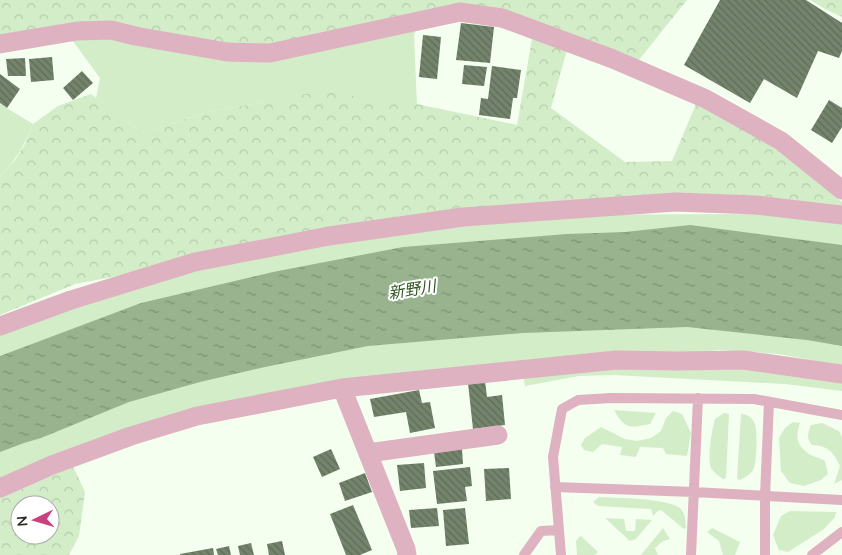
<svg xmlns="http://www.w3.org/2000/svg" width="842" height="555" font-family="Mulish,'Noto Sans JP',sans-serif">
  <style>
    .grass { fill: #d3edc9 }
    .forest { fill: url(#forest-crowns); fill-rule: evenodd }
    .water { fill: url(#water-ripples) }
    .building { fill: url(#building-back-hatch) }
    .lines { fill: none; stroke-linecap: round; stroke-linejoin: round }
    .lane { stroke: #deb2c0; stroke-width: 10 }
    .street { stroke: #deb2c0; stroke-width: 19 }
    .labels { text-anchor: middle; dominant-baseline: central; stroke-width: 4; stroke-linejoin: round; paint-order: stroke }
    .water-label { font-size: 16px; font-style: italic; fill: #325621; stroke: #fff }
  </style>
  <defs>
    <pattern id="forest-crowns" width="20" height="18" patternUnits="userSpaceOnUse" patternTransform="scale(1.25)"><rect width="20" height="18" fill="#d3edc9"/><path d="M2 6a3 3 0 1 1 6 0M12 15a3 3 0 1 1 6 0" fill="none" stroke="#b5ccac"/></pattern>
    <pattern id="water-ripples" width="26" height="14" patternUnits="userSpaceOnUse" patternTransform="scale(1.25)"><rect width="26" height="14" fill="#99b38e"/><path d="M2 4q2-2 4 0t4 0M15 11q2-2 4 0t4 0" fill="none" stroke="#7d9274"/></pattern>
    <pattern id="building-back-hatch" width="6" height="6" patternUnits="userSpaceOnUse" patternTransform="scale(1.25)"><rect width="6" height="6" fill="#73836c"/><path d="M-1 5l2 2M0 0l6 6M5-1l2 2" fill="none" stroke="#5e6c59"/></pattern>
  </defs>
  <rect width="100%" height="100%" fill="#f4ffef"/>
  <path class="grass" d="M417 22 414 36 417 104H363L265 102 206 112 143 133 96 98 100 78 67 33Z
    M0 104 33 124C25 145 16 159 1 176L0 175Z
    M759 214 842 220V366L779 354 719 350 529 367 197 416 0 480V329L189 264 497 215Z
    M570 366H741L842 379V391L785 384 614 375 579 376 525 386 523 373Z
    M614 410 656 413 650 424C630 428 625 430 614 410Z
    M673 411 682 414 691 433 687 456 666 454 663 448 640 447 636 457 620 455 622 447 602 444 593 452 584 450 581 445 585 438 601 427 625 439 637 441 651 438 661 431 666 418Z
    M724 413 729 414 726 478 723 479C719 476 714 473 711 468 707 457 712 429 715 419Z
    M741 414C746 414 752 417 754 422 758 428 757 464 753 470 750 475 745 477 740 480L737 479Z
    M793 422 800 423C797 433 795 441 803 449 806 452 810 455 813 456 818 458 821 458 825 461L828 474 821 480 804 486 790 483 781 471 779 438 785 428Z
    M822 423 839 431 842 437V480L834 484 840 466C833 452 829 446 812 445 806 438 808 433 811 425Z
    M599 497C616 498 670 498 681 509 686 515 685 521 686 528L684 529 661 510 658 511 653 516 651 509 598 506 593 502Z
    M790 511 836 512 835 517 824 529 788 552 779 550 773 535 781 516Z
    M605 518 624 519 626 531H635L636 519 652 520 636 539 630 541Z
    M663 528 670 539 663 541 655 548 658 555H641Z
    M712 528 740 542 735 555H723L719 541 707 532Z
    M580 536 582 537 598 552 595 555H577L576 541Z"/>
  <path class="forest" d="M0 0H687L638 61 568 46 551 108 625 162 672 161 696 104 770 140 842 202V211L688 203 522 213 271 247 75 284 0 315V177L15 160 25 144 33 124 58 106 91 94 143 133 206 112 265 102 342 87 363 104H417L517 125 533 33 460 12 270 53 93 30 0 43Z
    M810 0H842V17L825 9Z
    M73 466 85 492 79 536 69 555H0V497ZM20 505H50V535H20Z"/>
  <path class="water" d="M690 225 842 245V346L807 340 687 327 523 333 368 346 265 367 200 382 129 402 41 438 24 443 0 452V356L141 303 273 272 403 247 567 234 625 232Z"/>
  <path class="building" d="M720 0H806L842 23V51L839 58 818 51 797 98 764 79 750 103 684 65Z
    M461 23 494 27 490 63 456 60Z
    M423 35 441 37 437 79 419 77Z
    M52 57 54 80 31 82 29 59Z
    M25 58 26 76H8L6 59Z
    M464 65 487 67 484 86 462 84Z
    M492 66 521 70 517 98H513L510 119 479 115 481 98 488 99Z
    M82 71 93 83 73 100 63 88Z
    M0 74 20 89 7 108 0 103Z
    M829 100 842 108V127L832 143 811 130Z
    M485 381 487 397 502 395 505 425 473 429 468 383Z
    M419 390 422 403 430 402 435 428 410 433 406 412 374 417 370 399Z
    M331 449 340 469 322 477 313 457Z
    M462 449 463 464 436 467 434 452Z
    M424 463 426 488 400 491 397 465Z
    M470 467 472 486 465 487 467 501 437 504 433 471Z
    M509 468 511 499 486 501 484 469Z
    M365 473 372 492 345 501 339 483Z
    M353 505 372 550 360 555H346L330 514Z
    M437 508 439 526 411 528 409 510Z
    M465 508 469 544 446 546 443 510Z
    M282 541 285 555H269L267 544Z
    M251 543 254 555H240L238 546Z
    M229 546 231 555H218L216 549Z
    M213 548 214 555H180V554Z"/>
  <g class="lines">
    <path class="lane" d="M555 487 694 492 842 500
      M524 555 541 531 559 530
      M561 555 553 457 562 409 578 400 611 398 754 399 842 415
      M691 555 698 398
      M765 555V496L769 402
      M812 555 842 532"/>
    <path class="street" d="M0 44 77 31 111 30 135 36 227 52 270 53 460 12 502 18 613 59 706 99 781 141 842 190
      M0 326 71 300 195 262 329 236 463 217 675 202 756 205 842 215
      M342 388 406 549 407 555
      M368 453 498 435
      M0 488 52 465 131 436 197 416 342 388 616 360 677 361 743 360 842 374"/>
  </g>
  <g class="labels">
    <g class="water-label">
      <text transform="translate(412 289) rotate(-9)">新野川</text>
    </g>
  </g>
  <g transform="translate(35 520) rotate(265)"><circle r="24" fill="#ffffff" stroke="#a9aba7"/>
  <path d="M0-4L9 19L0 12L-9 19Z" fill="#c9417d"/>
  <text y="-8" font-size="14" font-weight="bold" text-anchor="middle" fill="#272e24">N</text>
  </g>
</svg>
